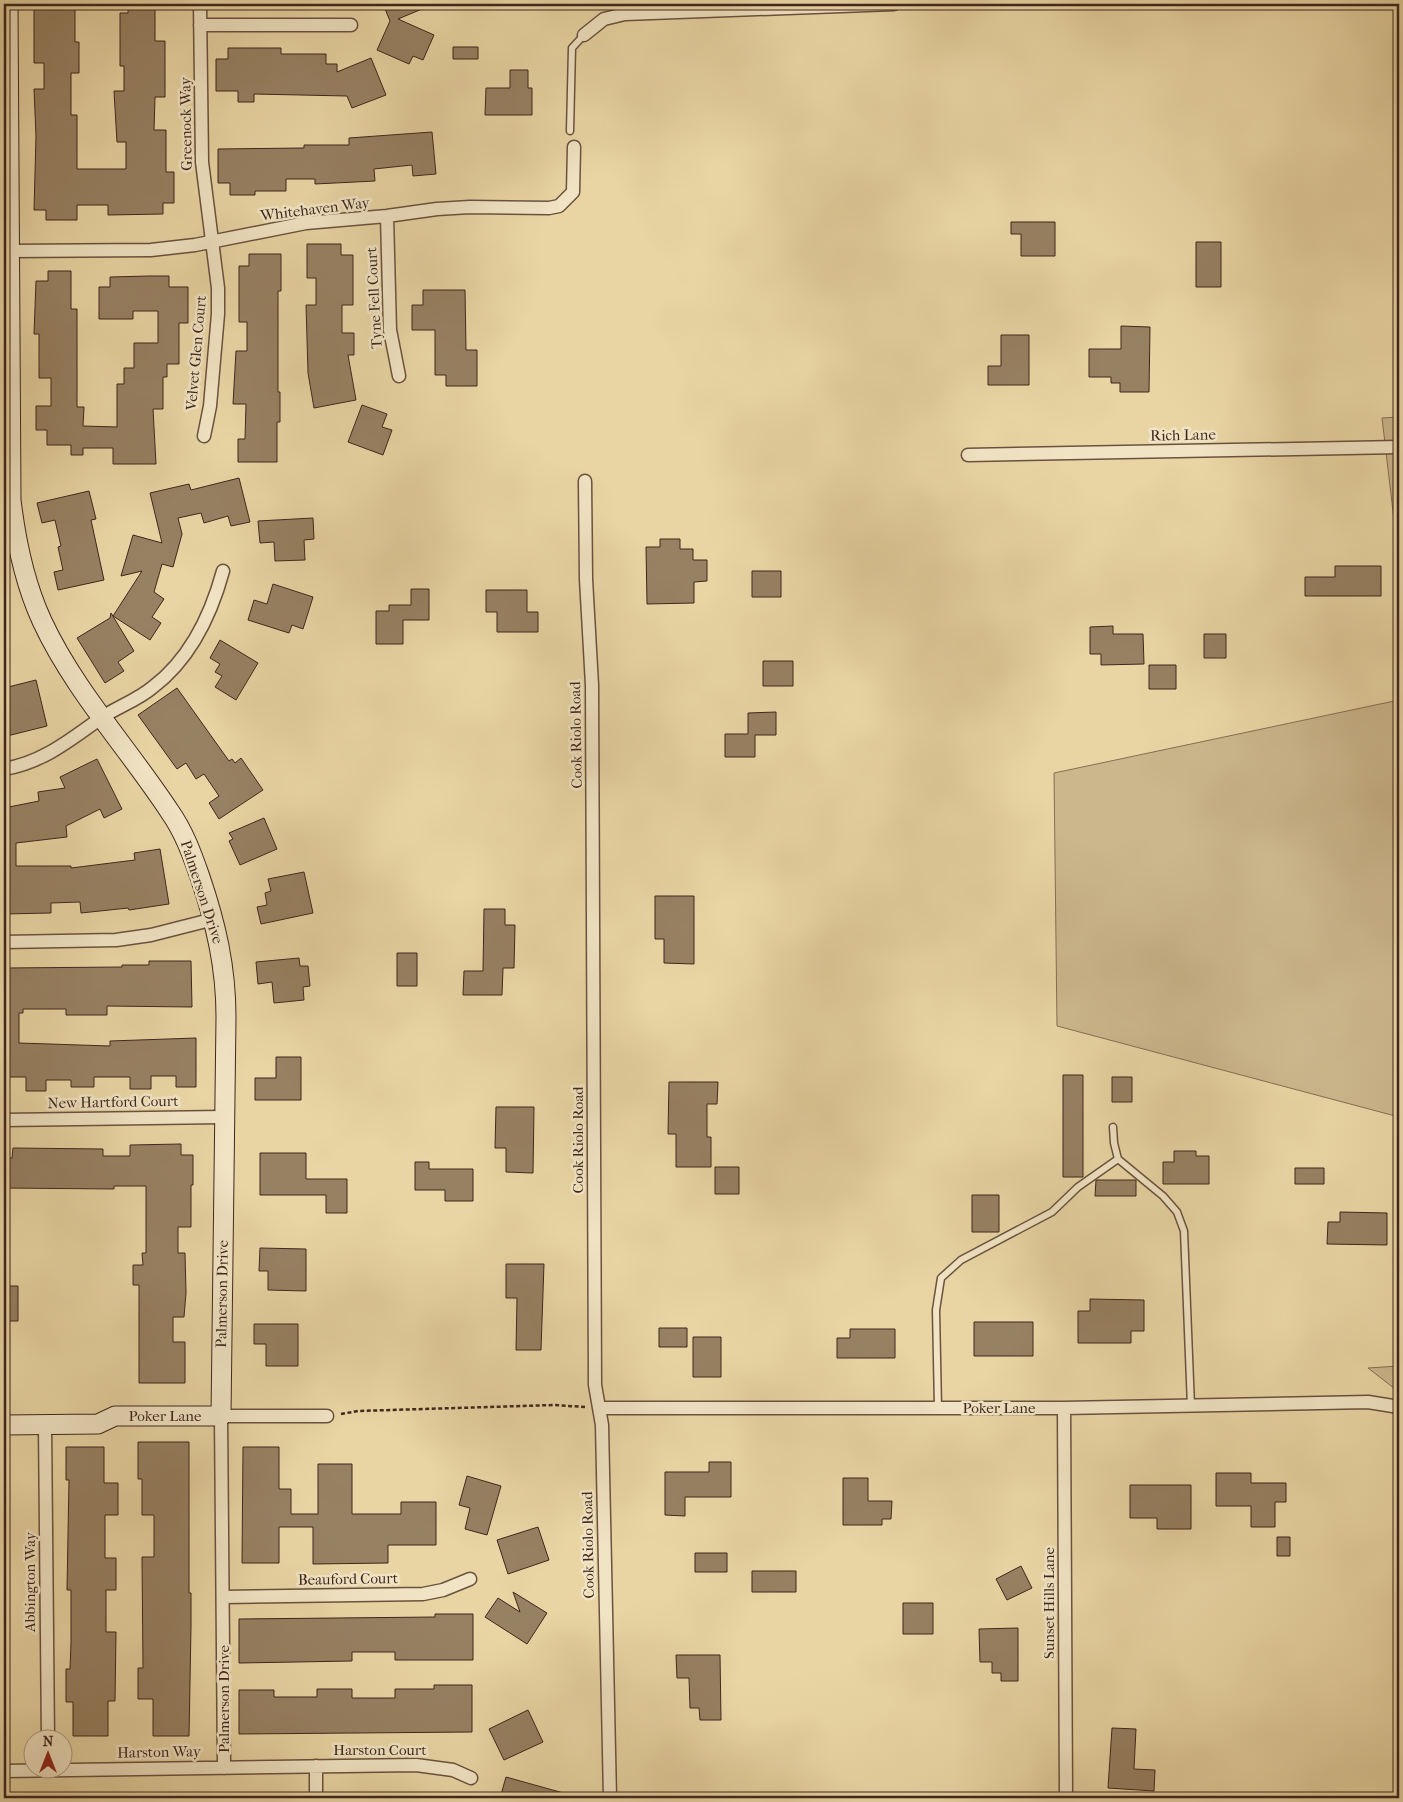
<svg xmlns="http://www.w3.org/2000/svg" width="1403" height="1802" font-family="'IM FELL French Canon',serif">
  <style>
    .green { fill: #ccb78d; stroke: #866e55 }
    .building { fill: #978163; stroke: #3f261d }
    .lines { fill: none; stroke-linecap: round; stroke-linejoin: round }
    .lane-casing { stroke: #6a523f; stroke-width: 9 }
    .street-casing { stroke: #6a523f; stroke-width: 15 }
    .secondary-casing { stroke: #3f261d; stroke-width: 21 }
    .path { stroke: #3f261d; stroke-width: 2.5; stroke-dasharray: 4 2.5; stroke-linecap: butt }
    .lane { stroke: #f1e4c4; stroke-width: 6 }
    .street { stroke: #f1e4c4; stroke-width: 12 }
    .secondary { stroke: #f1e4c4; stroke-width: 19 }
    .labels { text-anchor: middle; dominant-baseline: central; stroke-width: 5; stroke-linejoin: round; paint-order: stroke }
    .street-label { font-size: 15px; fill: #3f261d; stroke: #f1e4c4 }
  </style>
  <rect width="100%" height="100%" fill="#e9d5a4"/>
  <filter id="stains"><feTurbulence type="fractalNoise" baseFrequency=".004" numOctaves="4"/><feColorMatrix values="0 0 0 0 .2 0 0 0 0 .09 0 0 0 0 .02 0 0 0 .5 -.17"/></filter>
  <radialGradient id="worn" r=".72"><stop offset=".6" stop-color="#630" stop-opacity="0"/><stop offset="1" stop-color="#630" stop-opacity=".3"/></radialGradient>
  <path class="green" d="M1399 417V562L1382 418Z
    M1399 700V1117L1057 1026 1054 773Z
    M1399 1366V1392L1368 1368Z"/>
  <path class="building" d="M128 4H155V41H165V97H155L154 130H166V172H174V203H163V214L108 215V205H77V220H46V210H34L36 136 34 89H44V63H34V6H75V42H79V73H71V115H77V169H126V142H117L114 91H124V66H120V13H128Z
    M383 4H434L398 19 434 35 423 60 413 56 409 64 377 50 390 21Z
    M453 47H478V59H453Z
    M228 48H281V54H326V64H337V72L371 58 386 95 352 108 347 96 254 94V102H238V91H216V59H228Z
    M510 70H528V88H532V115H485L486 88H510Z
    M432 132 436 174 413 176 412 165 374 169 375 181 315 184V179H286V191H255V195H230V183H218V149L304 148V145H349V138Z
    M1011 222H1055V256H1021V234H1011Z
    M1196 242H1221V287H1196Z
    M307 244H341V255H353V305H342V333H354V355H348L356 400 314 408 308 373 306 305H316V278H307Z
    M249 254H281V291H278V392H280V422H277V462H238V439H245L246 404H233L236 351H247V322H239V266H249Z
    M48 271H71V309H77V407H84L83 426 117 427V384H124V368H134V343H158V311H133V319H99V287H110V277L149 276H169V287H188V323H179V364H167V377H163V409H153L156 464H113V448H83V455H71V445H47V430H36V406H51V378H39V334H34L36 281H48Z
    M423 290H465L466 350H477V386H446V375H435V330H412V305H423Z
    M1121 326 1150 327 1149 392H1120V383H1111V377H1089V349H1121Z
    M1001 335H1029V385H988V366H1001Z
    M362 405 387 414 382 427 392 430 383 455 348 442Z
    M239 478 250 522 231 526 228 516 204 523 201 513 178 518 182 534 173 567 162 564 154 592 164 599 152 617 161 623 150 640 113 616 142 571 121 576 133 535 162 543 150 493 189 484 191 490Z
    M89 491 96 519 91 520 104 580 58 590 54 572 63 570 58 547 61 546 55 520 42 523 37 503Z
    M313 518 314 539 304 540 305 560 275 561 274 542 260 543 258 521Z
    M660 539H680V549H693V560H707V581L694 582V603L647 604 646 547H660Z
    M1335 566H1381V596H1305V577H1335Z
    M752 571H781V597H752Z
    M273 584 313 597 303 629 292 625 289 633 248 620 254 600 267 604Z
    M411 589H429V620H403V644H376V611H389V605H411Z
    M486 590H527V612H538V632H497V612H486Z
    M111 613 134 651 118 662 124 671 105 683 77 638 110 618Z
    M1113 626V634H1143L1144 664 1101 665V654H1090V627Z
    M1204 634H1226V658H1204Z
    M220 640 258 663 236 700 215 687 222 676 215 672 220 664 210 658Z
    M763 661H793V686H763Z
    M1149 665H1176V689H1149Z
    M36 680 47 726 7 736 4 726V688Z
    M177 688 229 761 232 759 235 763 241 758 263 790 219 819 209 803 219 796 204 774 196 779 186 763 177 769 138 715Z
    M776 712V735H755V757H725V734H748V713Z
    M97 759 122 809 104 818 100 809 66 826 67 837 16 843V866H71V868L135 860 134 853 160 849 169 904 129 910 128 908 81 913 80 902 51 903V913L4 914V808L39 801 38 792 65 788 60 777Z
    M264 818 277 849 240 865 229 841 233 839 229 833Z
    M304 872 313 913 261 924 257 907 267 905 265 893 271 891 268 879Z
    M655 896H694V964L664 963V939H655Z
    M484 909H505V925H515L514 968H503L502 995H463L464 971H483Z
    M397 953H417V986H397Z
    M299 958 300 966H308L310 986 303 987 304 1000 274 1003 272 982 258 984 256 962Z
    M149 961H191L192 1007 107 1006V1015H66V1009H23V1013H19V1043L110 1046V1041L196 1038V1087H176V1076H151V1089H130V1077H94V1087H71V1080H46V1091H26V1077H4V968L122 967V965H149Z
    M276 1057H301V1100H255V1078H276Z
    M1063 1075H1083V1177H1063Z
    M1112 1077H1132V1102H1112Z
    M669 1082H718L717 1104H707V1137H711V1167H676V1134H668Z
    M496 1107H534L533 1173 506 1172V1148H495Z
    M181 1144V1155H193V1185H191V1227H178V1253H185L186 1293 184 1317H173V1342H185V1383H139V1285H133V1265H143L142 1253H146V1186H114V1189L4 1188V1158H12L13 1148 103 1149V1156H130V1145Z
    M1174 1151H1196V1156H1209V1184H1163V1162H1174Z
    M260 1153H306V1179H347V1213H326V1195H260Z
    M415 1162H429V1169H473V1201H445V1190H415Z
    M715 1167H739V1194H715Z
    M1295 1168H1324V1184H1295Z
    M1096 1180H1136V1196H1095Z
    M972 1195H999V1232H972Z
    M1340 1212 1387 1213V1245L1327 1244 1328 1222H1340Z
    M260 1248 306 1249V1291L268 1290V1271H259Z
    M506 1264H544L541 1350H516L517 1298H506Z
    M4 1286H18V1321H4Z
    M1090 1299 1144 1300V1331H1131V1343H1078V1311H1090Z
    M974 1322H1033V1356H974Z
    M254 1324H298V1366H266V1344H254Z
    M659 1328H687V1347H659Z
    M850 1329H895V1358H837V1338H850Z
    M693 1337H721V1377H693Z
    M138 1442H189V1593H191V1626L189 1736H153V1699H138V1668H143L142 1557H154V1515H142V1479H138Z
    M66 1447H104V1483H118V1515H105V1558H116V1590H106V1632H116L115 1701H108V1736H73V1702H66V1669H70L71 1643V1590H67L69 1480H66Z
    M243 1447H279V1489H291V1514H318V1464H352V1514H401V1502H436V1545H388V1563L313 1564V1527H279V1563H242Z
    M709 1462H731V1497H685V1516L665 1515V1472H709Z
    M1216 1473H1251V1483H1286V1502H1275V1527H1251V1506H1216Z
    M467 1476 501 1486 487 1535 465 1529 470 1508 459 1505Z
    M843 1478H868V1501H892L891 1519H882V1525H843Z
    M1130 1485H1191V1529H1157V1518H1130Z
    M538 1527 549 1560 508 1574 497 1540Z
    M1277 1537H1290V1556H1277Z
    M695 1553H727V1572H695Z
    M1021 1566 1032 1588 1007 1600 996 1579Z
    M752 1571H796V1592H752Z
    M513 1592 547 1613 527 1644 485 1617 498 1598 520 1612Z
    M903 1603H933V1634H903Z
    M435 1614H473V1660H395V1652H352V1661L239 1663V1619L435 1617Z
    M1018 1628V1681H1001V1673H992V1662H980L979 1629Z
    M676 1655H720L721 1720H700L699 1708H690L689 1678H677Z
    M434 1685H472V1732L239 1734V1690H274V1697H317V1689H352V1698H395V1689H434Z
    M528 1710 543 1742 504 1760 489 1729Z
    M1112 1728 1136 1729 1134 1769 1155 1770 1154 1791 1108 1788Z
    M506 1777 567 1794V1798H500Z"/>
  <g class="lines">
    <g class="lane-casing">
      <path id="lane" d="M570 131 572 48 584 35
        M1113 1127 1114 1143 1118 1159 1163 1196 1177 1212 1184 1231 1191 1406
        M938 1408 936 1310 941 1278 961 1260 1052 1212 1078 1187 1118 1159"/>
    </g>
    <g class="street-casing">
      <path id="street" d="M200 4 202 162 218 288V314L210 406 204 436
        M200 25H351
        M584 35 604 19 625 14 894 4
        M387 216 390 330 399 376
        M9 251 151 250 195 245 306 223 387 216 437 209 470 207 549 208 559 206 573 192 574 147
        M968 455 1399 447
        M585 481 586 579 592 685 595 1385 602 1425 610 1798
        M4 769C42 763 70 740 101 718 117 707 138 700 153 687 190 659 211 615 223 571
        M4 942 116 940 151 935 214 919
        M4 1120 223 1117
        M599 1408H1064L1368 1402 1399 1407
        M1064 1408 1066 1798
        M45 1425 48 1740
        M223 1597 423 1594 443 1590 470 1579
        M316 1766V1798
        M224 1768 221 1416H327
        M4 1771 416 1765 453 1770 471 1778"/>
    </g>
    <g class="secondary-casing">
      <path id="secondary" d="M4 1425 98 1424 115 1416H221L226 1017C226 967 216 924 200 877 192 854 184 832 170 812 128 748 74 690 42 621 24 582 16 542 11 500L8 4"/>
    </g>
    <path class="path" d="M341 1414 358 1411 554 1405 585 1407"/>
    <use href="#lane" class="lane"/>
    <use href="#street" class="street"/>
    <use href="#secondary" class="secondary"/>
  </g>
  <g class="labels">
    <g class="street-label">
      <text transform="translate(186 124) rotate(-91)">Greenock Way</text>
      <text transform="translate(315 209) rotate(-7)">Whitehaven Way</text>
      <text transform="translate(374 298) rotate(-93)">Tyne Fell Court</text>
      <text transform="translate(196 353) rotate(-85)">Velvet Glen Court</text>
      <text transform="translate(1183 435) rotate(-1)">Rich Lane</text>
      <text transform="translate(576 735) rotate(-91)">Cook Riolo Road</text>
      <text transform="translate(202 892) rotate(72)">Palmerson Drive</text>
      <text transform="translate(113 1102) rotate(-1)">New Hartford Court</text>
      <text transform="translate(578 1140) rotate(-90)">Cook Riolo Road</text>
      <text transform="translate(222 1294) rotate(-89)">Palmerson Drive</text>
      <text x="999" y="1408">Poker Lane</text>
      <text x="165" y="1416">Poker Lane</text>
      <text transform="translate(588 1545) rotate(-91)">Cook Riolo Road</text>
      <text transform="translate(348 1579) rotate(-1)">Beauford Court</text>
      <text transform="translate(30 1582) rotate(-90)">Abbington Way</text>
      <text transform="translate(1049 1603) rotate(-90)">Sunset Hills Lane</text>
      <text transform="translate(224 1699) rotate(-90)">Palmerson Drive</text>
      <text x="380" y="1750">Harston Court</text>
      <text transform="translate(159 1752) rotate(-1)">Harston Way</text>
    </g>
  </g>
  <rect width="1403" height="1802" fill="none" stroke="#e9d5a4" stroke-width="20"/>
  <rect x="5" y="5" width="1393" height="1792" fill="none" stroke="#3f261d" stroke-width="2.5"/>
  <rect x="10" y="10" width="1383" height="1782" fill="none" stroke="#3f261d"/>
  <g transform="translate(48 1754)"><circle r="24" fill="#f1e4c4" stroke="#aa9881"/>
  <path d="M0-4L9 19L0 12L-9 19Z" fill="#8f2418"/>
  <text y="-8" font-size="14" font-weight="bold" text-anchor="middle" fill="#3f261d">N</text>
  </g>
  <rect width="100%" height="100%" filter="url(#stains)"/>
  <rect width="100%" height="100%" fill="url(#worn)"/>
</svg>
